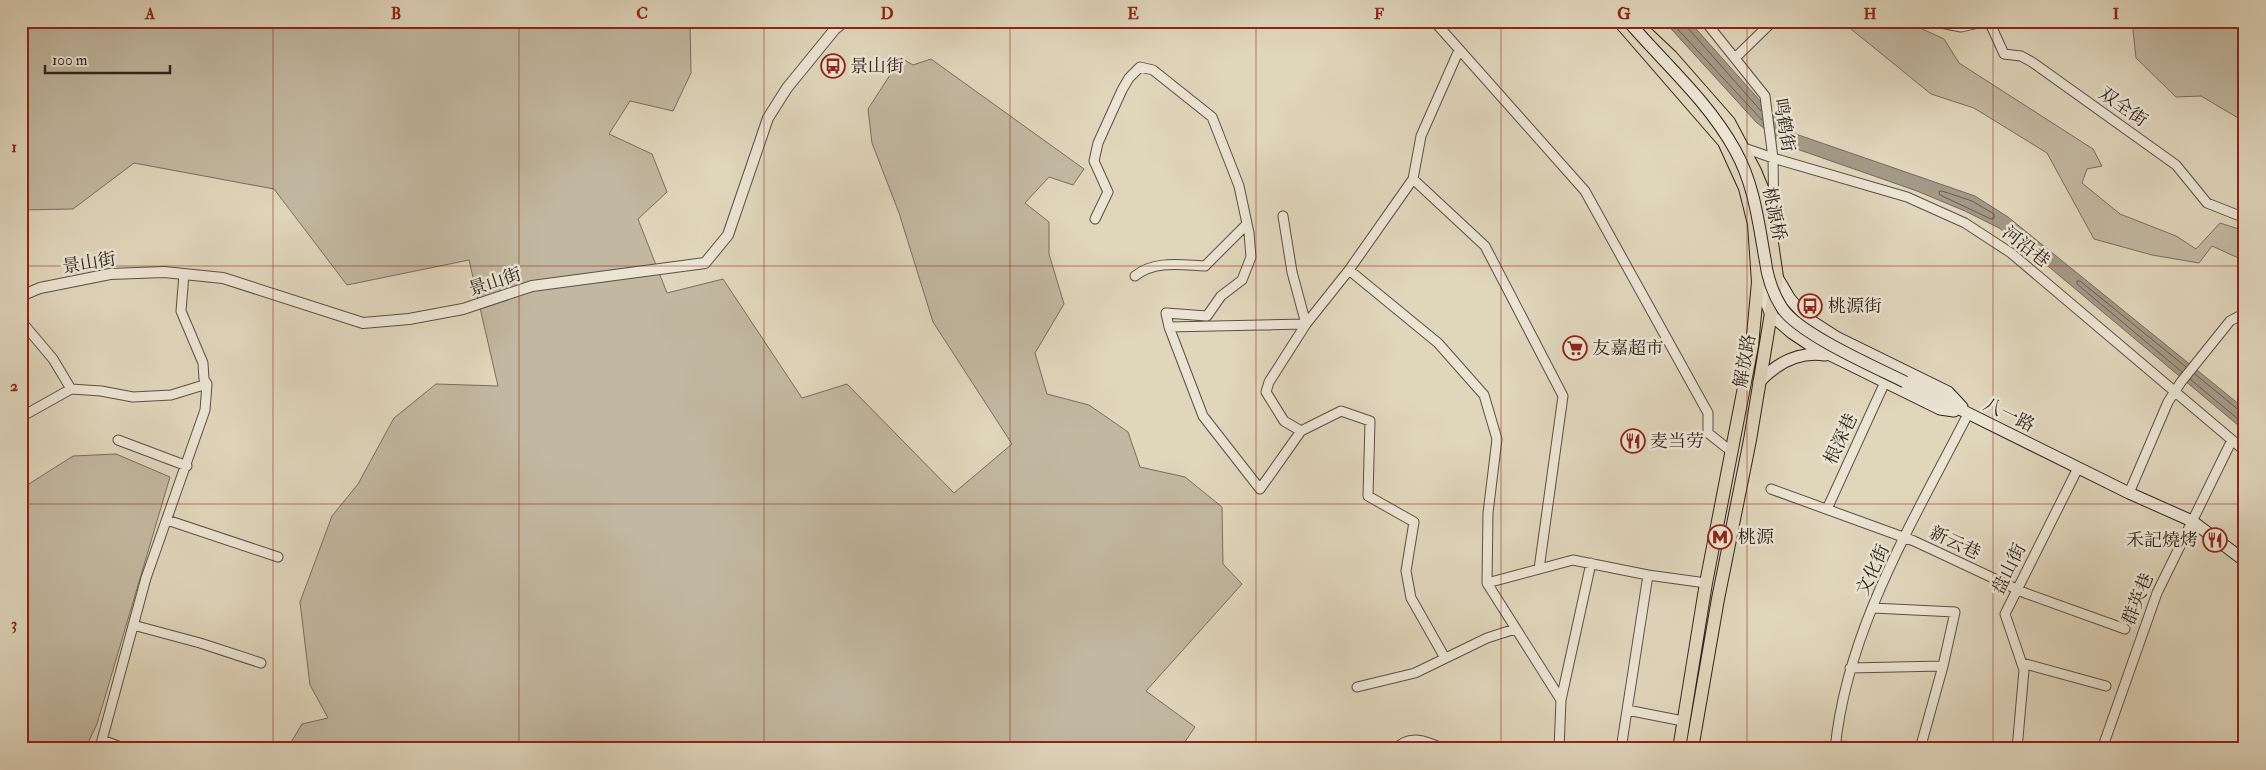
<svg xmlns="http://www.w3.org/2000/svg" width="2266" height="770" font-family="'IM FELL Double Pica','Noto Serif SC',serif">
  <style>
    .green { fill: #c2b8a1; stroke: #786e5e }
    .water { fill: #a39986; stroke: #746a5c }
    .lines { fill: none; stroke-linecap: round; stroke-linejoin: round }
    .shore { stroke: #685e51; stroke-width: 1 }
    .minor-casing { stroke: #5a5044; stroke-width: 11 }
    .tertiary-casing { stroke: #5a5044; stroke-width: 12 }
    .secondary-casing { stroke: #2e231c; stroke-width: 13 }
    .primary-casing { stroke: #2e231c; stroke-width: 14 }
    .minor { stroke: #ebe4d3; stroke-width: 9 }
    .tertiary { stroke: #ebe4d3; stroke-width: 10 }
    .secondary { stroke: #ebe4d3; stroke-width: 11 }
    .primary { stroke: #e0d6bc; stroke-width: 12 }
    .secondary-bridge-casing { stroke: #2e231c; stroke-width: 13; stroke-linecap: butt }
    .secondary-bridge { stroke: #ebe4d3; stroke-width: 11 }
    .grid { fill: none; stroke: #8f2418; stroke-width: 1; stroke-opacity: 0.55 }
    .labels { text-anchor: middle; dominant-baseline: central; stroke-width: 5; stroke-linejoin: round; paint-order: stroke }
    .poi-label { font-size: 18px; fill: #2e231c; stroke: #ebe4d3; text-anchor: start }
    .street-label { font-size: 18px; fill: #2e231c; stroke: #ebe4d3 }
    .neatline { fill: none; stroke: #8f2418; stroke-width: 2 }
    .grid-label { font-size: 16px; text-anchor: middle; font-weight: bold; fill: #8f2418 }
  </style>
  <rect width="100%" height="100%" fill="#e0d6bc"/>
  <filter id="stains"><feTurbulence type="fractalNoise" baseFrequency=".004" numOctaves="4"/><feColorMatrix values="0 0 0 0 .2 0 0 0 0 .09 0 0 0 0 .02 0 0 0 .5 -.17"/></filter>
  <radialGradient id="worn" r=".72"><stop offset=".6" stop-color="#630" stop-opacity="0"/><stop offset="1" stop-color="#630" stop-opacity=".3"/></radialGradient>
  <path class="green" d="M21 21H690L691 73 673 111 630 101 609 134 652 154 667 192 638 219 667 293 723 279 802 398 847 384 954 493 1012 444 933 322 899 213 872 143 868 109 901 58 913 65 931 59 1084 169 1073 185 1049 177 1025 203 1049 222V254L1064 304 1035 353 1047 394 1089 405 1128 432 1140 467 1185 477 1222 507 1223 564 1242 584 1146 691 1195 727 1180 749H287L302 724 328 718 310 685 300 602 332 516 358 484 394 418 436 384 498 386 469 260 347 285 274 189 134 163 73 209 21 210Z
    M1851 21H1905L1944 39 1959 63 2093 149 2102 166 2087 169 2082 183 2120 214 2176 236 2196 249 2220 223 2245 231V261L2212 246 2199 263 2152 255 2094 239 2047 153 1974 108 1931 94 1851 29Z
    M2132 21H2245V122L2201 96 2176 97 2136 58Z
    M116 454 170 477 97 724 85 749H21V489L73 456Z"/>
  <path class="water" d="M1664 21H1689L1787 131 1975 196 2008 217 2245 409V431L2030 251 1999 228 1965 211 1917 191 1794 148 1780 141 1756 122Z"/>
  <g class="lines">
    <path class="shore" d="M1670 21 1762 120
      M1685 21 1687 27 1761 111
      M1942 191 1972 201 1994 214V218L1991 219 1940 195 1939 192Z
      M2182 372 2077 284V281H2080L2186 367
      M2195 374 2240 411 2245 412
      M2190 379 2245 425"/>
    <g class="minor-casing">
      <path id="minor" d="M1434 21 1585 191 1708 413V433L1732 452
        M1705 21 1765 96 1773 158 1774 226
        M1931 21 1961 27 1988 21
        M1989 21 2004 54 2021 56 2032 62 2176 165 2207 203 2245 218
        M1459 50 1421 136 1413 179 1485 246 1563 396 1539 569
        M1735 58 1773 21
        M1744 148 1773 158 1907 197 1965 223 2011 253 2245 451
        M1283 216 1292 272 1306 324 1169 327 1203 416 1260 489 1301 431 1341 411 1370 421 1368 496 1414 522 1406 571 1411 598 1445 658
        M1095 219 1108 192 1094 161 1098 143 1122 90 1129 78 1140 67 1153 70 1212 117 1239 186 1249 233 1251 257 1242 280 1221 296 1207 316 1166 313 1169 327
        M1349 270 1438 343 1484 395 1497 439 1488 513 1487 583 1573 560 1648 575 1706 583
        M1135 276C1155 260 1181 265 1205 266L1247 224
        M21 321 53 359 71 389
        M21 417 71 389 101 391 133 397 171 395 207 384
        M1301 431 1284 421 1266 392 1269 382 1306 324 1349 270 1413 179
        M118 440 187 466
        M1771 489 1914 541 2025 593 2125 629
        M2129 493 2168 402 2181 382 2230 321 2245 313
        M1827 509 1885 382
        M167 520 278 557
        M1487 583 1561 700 1559 749
        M1873 608 1955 612 1943 666 1920 749
        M133 625 200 643 261 663
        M2022 663 2106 686
        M1850 668 1943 666
        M1357 687 1415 673 1487 638 1515 629
        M1561 700 1591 563
        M1627 710 1683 721
        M1835 745 1866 749
        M126 749 102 740 146 578 205 410 207 384 204 379 203 363 181 311 184 274
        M1396 749C1410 733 1428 742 1444 749
        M1621 749 1648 575
        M1835 749C1847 628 1914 520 1968 414
        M2017 749 2024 670 2005 614 2078 468
        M2102 749 2157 593 2232 440
        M2239 749 2245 741"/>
    </g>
    <g class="tertiary-casing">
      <path id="tertiary" d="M21 296 40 288 110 274 164 272 223 278 363 323 409 319 463 309 532 286 705 263 728 235 768 118 787 88 835 29 845 21"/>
    </g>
    <g class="secondary-casing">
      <path id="secondary" d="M1777 277 1790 299 1808 319 1836 337 1948 392 1962 407
        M1759 284 1771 315 1792 333 1810 345 1940 409 1954 411
        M1759 382C1777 363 1798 351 1825 355
        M1905 382 2129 493 2192 521 2245 561"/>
    </g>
    <g class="primary-casing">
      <path id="primary" d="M1619 21 1724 142 1745 188 1754 224 1758 282 1752 346 1706 583 1679 749
        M1634 21 1671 56 1729 122 1755 171 1765 195 1777 277 1750 440 1718 599 1692 749"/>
    </g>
    <use href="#minor" class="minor"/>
    <use href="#tertiary" class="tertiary"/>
    <use href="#secondary" class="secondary"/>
    <use href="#primary" class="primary"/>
    <g class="secondary-bridge-casing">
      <path id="secondary-bridge" d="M1628 21C1664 63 1708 101 1735 150 1754 184 1758 220 1765 259 1767 275 1773 294 1782 308 1799 334 1875 367 1905 382"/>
    </g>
    <use href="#secondary-bridge" class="secondary-bridge"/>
  </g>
  <path class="grid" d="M273 21V749M519 21V749M764 21V749M1010 21V749M1256 21V749M1501 21V749M1747 21V749M1993 21V749M21 266H2245M21 504H2245"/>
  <defs>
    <g id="bus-ring" transform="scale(1.25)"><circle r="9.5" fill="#ebe4d3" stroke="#8f2418" stroke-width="1.5"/><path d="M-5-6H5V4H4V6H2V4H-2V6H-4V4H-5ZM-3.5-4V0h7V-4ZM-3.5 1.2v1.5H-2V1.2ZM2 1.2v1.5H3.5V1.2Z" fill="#8f2418"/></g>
    <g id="supermarket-ring" transform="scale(1.25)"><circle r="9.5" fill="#ebe4d3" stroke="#8f2418" stroke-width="1.5"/><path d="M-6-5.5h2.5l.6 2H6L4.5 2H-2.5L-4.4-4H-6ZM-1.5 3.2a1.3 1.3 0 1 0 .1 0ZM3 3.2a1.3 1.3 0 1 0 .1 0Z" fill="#8f2418"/></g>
    <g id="restaurant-ring" transform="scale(1.25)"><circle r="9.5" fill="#ebe4d3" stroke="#8f2418" stroke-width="1.5"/><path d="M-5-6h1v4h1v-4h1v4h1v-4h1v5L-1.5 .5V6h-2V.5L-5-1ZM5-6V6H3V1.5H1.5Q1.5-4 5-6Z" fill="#8f2418"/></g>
    <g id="metro-ring" transform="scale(1.25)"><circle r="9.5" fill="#ebe4d3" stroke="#8f2418" stroke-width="1.5"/><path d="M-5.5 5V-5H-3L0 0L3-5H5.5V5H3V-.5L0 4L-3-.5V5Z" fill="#8f2418"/></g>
  </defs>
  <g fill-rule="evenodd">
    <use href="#bus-ring" x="833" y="66"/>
    <use href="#bus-ring" x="1810" y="306"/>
    <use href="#supermarket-ring" x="1575" y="348"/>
    <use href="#restaurant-ring" x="1633" y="441"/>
    <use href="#metro-ring" x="1720" y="537"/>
    <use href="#restaurant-ring" x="2215" y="540"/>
  </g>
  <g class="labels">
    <g class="poi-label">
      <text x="850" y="66">景山街</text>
      <text x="1828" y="306">桃源街</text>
      <text x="1592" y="348">友嘉超市</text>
      <text x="1650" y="441">麦当劳</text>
      <text x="1738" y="537">桃源</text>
      <text x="2198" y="540" text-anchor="end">禾記燒烤</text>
    </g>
    <g class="street-label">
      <text transform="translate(2123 107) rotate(35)">双全街</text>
      <text transform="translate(1784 125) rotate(81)">鸣鹤街</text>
      <text transform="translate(1774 214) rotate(78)">桃源桥</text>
      <text transform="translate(2026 247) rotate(38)">河沿巷</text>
      <text transform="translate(89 263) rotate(-9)">景山街</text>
      <text transform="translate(495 282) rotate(-18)">景山街</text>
      <text transform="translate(1745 361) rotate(-80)">解放路</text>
      <text transform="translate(2009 415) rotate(26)">八一路</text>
      <text transform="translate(1841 439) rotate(-65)">根深巷</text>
      <text transform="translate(1955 543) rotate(25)">新云巷</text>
      <text transform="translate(2009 569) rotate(-64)">盘山街</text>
      <text transform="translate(1873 570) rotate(-65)">文化街</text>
      <text transform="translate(2138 599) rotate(-68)">群英巷</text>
    </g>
  </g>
  <rect width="2266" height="770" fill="none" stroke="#e0d6bc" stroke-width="55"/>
  <path d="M45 65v8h125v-8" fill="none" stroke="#2e231c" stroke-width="2.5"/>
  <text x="52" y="65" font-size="15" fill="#2e231c" stroke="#ebe4d3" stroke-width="4" paint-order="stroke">100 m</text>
  <rect x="28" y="28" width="2210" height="714" class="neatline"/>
  <g class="grid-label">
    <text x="150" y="19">A</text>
    <text x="396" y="19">B</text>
    <text x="642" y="19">C</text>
    <text x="887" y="19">D</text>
    <text x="1133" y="19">E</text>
    <text x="1379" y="19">F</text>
    <text x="1624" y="19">G</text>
    <text x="1870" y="19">H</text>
    <text x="2116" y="19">I</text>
    <text x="14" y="152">1</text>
    <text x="14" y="391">2</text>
    <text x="14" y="629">3</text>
  </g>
  <rect width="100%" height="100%" filter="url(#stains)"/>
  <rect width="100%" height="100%" fill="url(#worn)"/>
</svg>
